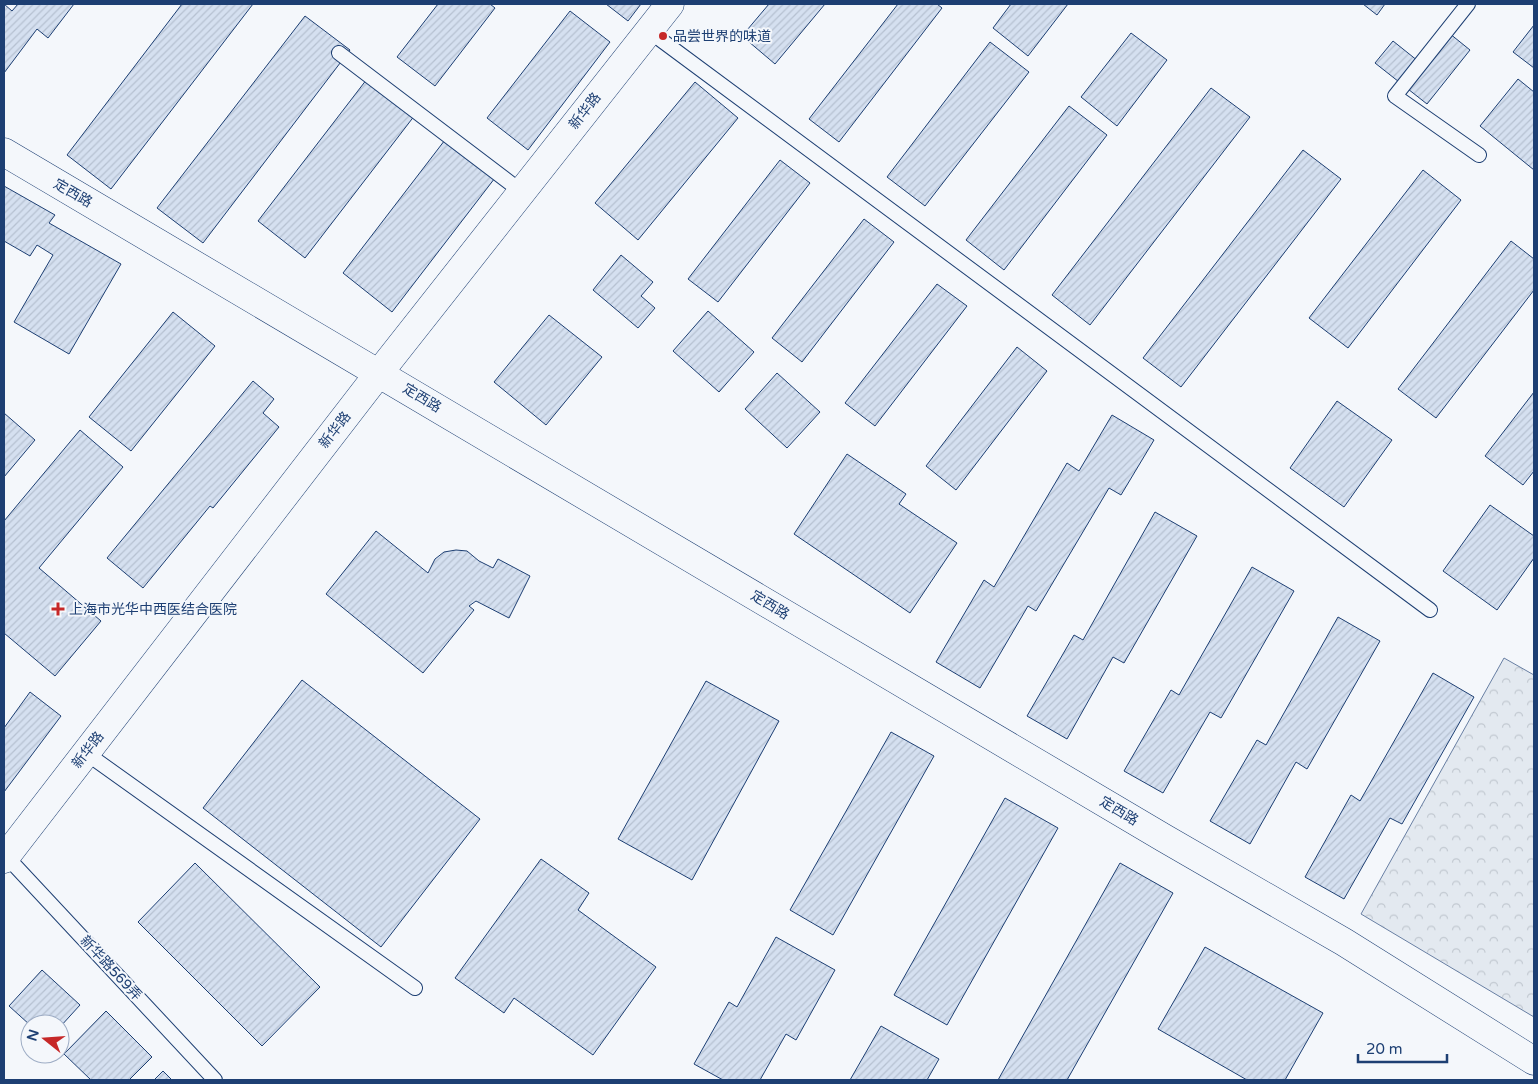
<svg xmlns="http://www.w3.org/2000/svg" width="1538" height="1084" font-family="'Varela Round','Noto Sans SC',sans-serif">
  <style>
    .park { fill: url(#park-crowns); stroke: #687fa3 }
    .building { fill: url(#building-hatch); stroke: #1d3f73 }
    .lines { fill: none; stroke-linecap: round; stroke-linejoin: round }
    .service-casing { stroke: #1d3f73; stroke-width: 16 }
    .tertiary-casing { stroke: #1d3f73; stroke-width: 29 }
    .service { stroke: #f4f7fb; stroke-width: 14 }
    .tertiary { stroke: #f4f7fb; stroke-width: 28 }
    .poi-dot { fill: #c62828; stroke: #f4f7fb; stroke-width: 2 }
    .labels { text-anchor: middle; dominant-baseline: central; stroke-width: 4; stroke-linejoin: round; paint-order: stroke }
    .poi-label { font-size: 14px; fill: #1d3f73; stroke: #f4f7fb; text-anchor: start }
    .street-label { font-size: 14px; fill: #1d3f73; stroke: #f4f7fb }
  </style>
  <defs>
    <pattern id="park-crowns" width="20" height="18" patternUnits="userSpaceOnUse" patternTransform="scale(1.25)"><rect width="20" height="18" fill="#e3e9f0"/><path d="M2 6a3 3 0 1 1 6 0M12 15a3 3 0 1 1 6 0" fill="none" stroke="#c2c9d1"/></pattern>
    <pattern id="building-hatch" width="6" height="6" patternUnits="userSpaceOnUse" patternTransform="scale(1.25)"><rect width="6" height="6" fill="#d5e0f0"/><path d="M-1 1l2-2M0 6l6-6M5 7l2-2" fill="none" stroke="#b6c1d1"/></pattern>
  </defs>
  <rect width="100%" height="100%" fill="#f4f7fb"/>
  <path class="park" d="M1504 658 1534 675V1017L1361 914Z"/>
  <path class="building" d="M4 4 12 11 18 4H74L48 38 37 29 4 73Z
    M182 4H253L111 189 67 155Z
    M438 4H490L495 8 435 86 397 57Z
    M606 4H641L628 21Z
    M769 4H825L775 64 742 36Z
    M898 4H937L942 8 839 142 809 119Z
    M1011 4H1068L1028 56 993 28Z
    M1363 4H1385L1377 15Z
    M570 11 610 42 528 150 487 118Z
    M305 16 350 50 203 243 157 208Z
    M1534 25V68L1513 52Z
    M1444 29 1470 50 1427 104 1375 63 1393 41 1418 61Z
    M1131 33 1167 60 1117 126 1081 97Z
    M990 42 1029 72 925 206 887 177Z
    M367 79 415 115 305 258 258 221Z
    M1518 79 1534 92V170L1480 126Z
    M695 82 738 118 638 240 595 203Z
    M1211 88 1250 117 1090 325 1052 295Z
    M1069 106 1107 135 1004 270 966 240Z
    M448 136 498 174 392 312 343 273Z
    M1303 150 1341 179 1181 387 1143 358Z
    M780 160 810 183 718 302 688 279Z
    M1423 170 1461 200 1348 348 1309 318Z
    M4 186 55 215 49 223 121 264 69 354 14 322 53 255 37 245 30 256 4 241Z
    M864 219 894 242 802 362 772 338Z
    M1511 241 1534 259V290L1436 418 1398 389Z
    M621 255 653 282 641 296 655 308 638 328 593 290Z
    M937 284 967 306 875 426 845 403Z
    M708 311 754 352 719 392 673 351Z
    M173 312 215 346 131 451 89 417Z
    M549 315 602 357 546 425 494 382Z
    M1017 347 1047 371 956 490 926 466Z
    M777 373 820 412 787 448 745 409Z
    M253 381 274 399 263 413 279 427 213 508 210 506 143 588 107 558Z
    M1534 392V471L1523 485 1485 456Z
    M1337 401 1392 440 1344 507 1290 468Z
    M4 413 35 440 4 477Z
    M1112 415 1154 440 1121 495 1109 488 1036 611 1028 606 980 688 936 662 984 580 994 587 1067 463 1079 471Z
    M80 430 123 467 39 568 101 621 55 676 4 633V521Z
    M847 454 906 494 899 504 957 543 910 613 794 534Z
    M1490 505 1534 536V558L1497 610 1443 571Z
    M1155 512 1197 536 1124 663 1113 657 1067 739 1027 716 1074 635 1083 640Z
    M376 531 428 573 435 559 444 552 456 550 467 551 479 561 493 568 498 559 530 576 509 618 476 601 469 606 474 610 423 673 326 594Z
    M1252 567 1294 591 1221 718 1210 712 1163 793 1124 771 1171 690 1179 695Z
    M1338 617 1380 641 1307 769 1296 762 1250 844 1210 821 1257 740 1266 745Z
    M1433 673 1474 697 1402 824 1390 818 1344 899 1305 877 1351 795 1360 801Z
    M302 680 480 819 381 947 203 808Z
    M706 681 779 721 692 880 618 839Z
    M30 692 61 716 4 792V728Z
    M891 732 934 756 833 935 790 910Z
    M1005 798 1058 828 947 1025 894 995Z
    M541 859 589 893 578 910 656 967 593 1055 514 998 504 1013 455 978Z
    M195 863 320 987 262 1046 138 922Z
    M1120 863 1173 893 1067 1080H998Z
    M776 937 835 970 796 1040 786 1034 760 1080H723L694 1064 729 1002 737 1007Z
    M1205 947 1323 1013 1285 1080H1247L1158 1029Z
    M42 970 80 1005 60 1027V1024H30V1025L9 1006Z
    M106 1011 152 1057 129 1080H91L64 1054Z
    M881 1026 939 1059 927 1080H850Z
    M163 1071 172 1080H154Z"/>
  <g class="lines">
    <g class="service-casing">
      <path id="service" d="M1468 4 1395 96 1479 155
        M649 31 1430 610
        M339 53 522 192
        M86 753 415 988
        M6 856 215 1080"/>
    </g>
    <g class="tertiary-casing">
      <path id="tertiary" d="M4 152 1164 838 1344 942 1534 1061
        M4 859 379 373 670 4"/>
    </g>
    <use href="#service" class="service"/>
    <use href="#tertiary" class="tertiary"/>
  </g>
  <g class="poi-dot">
    <circle cx="663" cy="36" r="5"/>
    <path d="M55.5 601.5h5v5h5v5h-5v5h-5v-5h-5v-5h5z"/>
  </g>
  <g class="labels">
    <g class="poi-label">
      <text x="673" y="36">品尝世界的味道</text>
      <text x="69" y="609">上海市光华中西医结合医院</text>
    </g>
    <g class="street-label">
      <text transform="translate(585 111) rotate(-52)">新华路</text>
      <text transform="translate(73 193) rotate(30)">定西路</text>
      <text transform="translate(422 398) rotate(31)">定西路</text>
      <text transform="translate(335 430) rotate(-52)">新华路</text>
      <text transform="translate(770 605) rotate(31)">定西路</text>
      <text transform="translate(88 750) rotate(-52)">新华路</text>
      <text transform="translate(1119 811) rotate(31)">定西路</text>
      <text transform="translate(111 968) rotate(47)">新华路569弄</text>
    </g>
  </g>
  <rect width="1538" height="1084" fill="none" stroke="#1d3f73" stroke-width="10"/>
  <g transform="translate(45 1039) rotate(287)"><circle r="24" fill="#f4f7fb" stroke="#9eadc5"/>
  <path d="M0-4L9 19L0 12L-9 19Z" fill="#c62828"/>
  <text y="-8" font-size="14" font-weight="bold" text-anchor="middle" fill="#1d3f73">N</text>
  </g>
  <path d="M1358 1054v8h89v-8" fill="none" stroke="#1d3f73" stroke-width="2.5"/>
  <text x="1366" y="1054" font-size="15" fill="#1d3f73" stroke="#f4f7fb" stroke-width="4" paint-order="stroke">20 m</text>
</svg>
